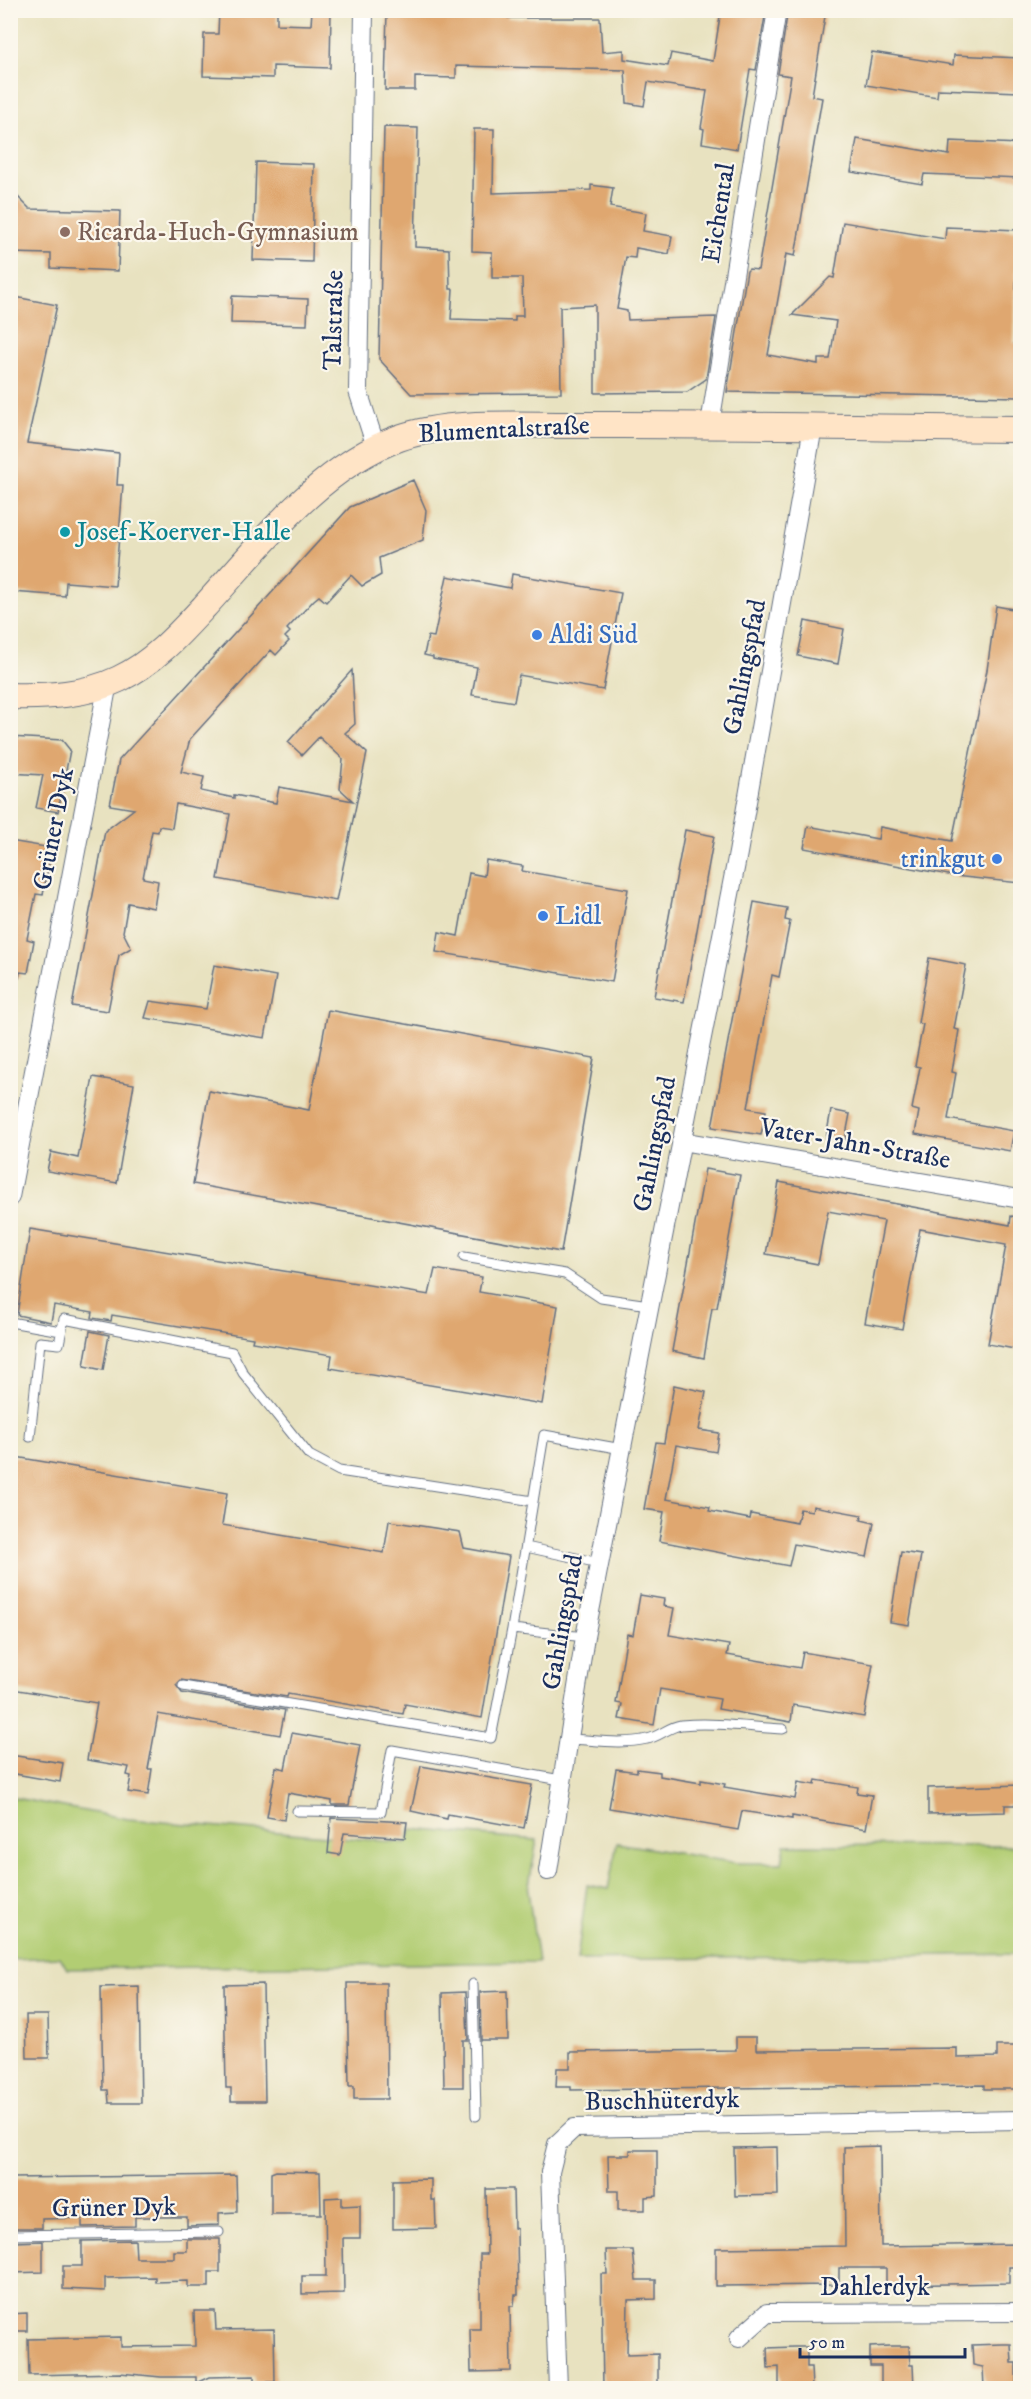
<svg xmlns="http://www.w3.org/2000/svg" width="1031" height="2399" font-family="'IM FELL DW Pica',serif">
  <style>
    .green { fill: #b2cd73; stroke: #667e68; stroke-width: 1.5 }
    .building { fill: #dfa770 }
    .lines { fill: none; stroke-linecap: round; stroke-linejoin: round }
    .service-casing { stroke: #636e80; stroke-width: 11 }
    .minor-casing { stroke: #636e80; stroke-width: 20 }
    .secondary-casing { stroke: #636e80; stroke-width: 28 }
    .service { stroke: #fff; stroke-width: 9 }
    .minor { stroke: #fff; stroke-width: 18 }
    .secondary { stroke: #ffe4c6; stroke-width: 26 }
    .education-dot { fill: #8d6e63; stroke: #fbf7ec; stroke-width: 2 }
    .culture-dot { fill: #0f9aa8; stroke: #fbf7ec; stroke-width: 2 }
    .shop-dot { fill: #3f7fe0; stroke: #fbf7ec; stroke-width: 2 }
    .labels { text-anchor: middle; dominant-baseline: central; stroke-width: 4.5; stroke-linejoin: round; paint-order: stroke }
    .street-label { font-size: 26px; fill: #1b2f5e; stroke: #fbf7ec }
    .education-label { font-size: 26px; fill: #785e54; stroke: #fbf7ec; text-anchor: start }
    .culture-label { font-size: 26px; fill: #0d838f; stroke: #fbf7ec; text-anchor: start }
    .shop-label { font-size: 26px; fill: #366cbe; stroke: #fbf7ec; text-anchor: start }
  </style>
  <rect width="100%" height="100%" fill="#fbf7ec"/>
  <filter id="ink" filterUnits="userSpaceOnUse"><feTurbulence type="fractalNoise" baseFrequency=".0167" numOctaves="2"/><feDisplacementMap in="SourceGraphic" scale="12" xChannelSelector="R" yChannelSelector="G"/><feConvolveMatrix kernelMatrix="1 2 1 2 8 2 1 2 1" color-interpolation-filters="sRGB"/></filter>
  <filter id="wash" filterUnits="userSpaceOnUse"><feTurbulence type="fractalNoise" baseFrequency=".008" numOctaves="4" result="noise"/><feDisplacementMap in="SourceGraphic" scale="24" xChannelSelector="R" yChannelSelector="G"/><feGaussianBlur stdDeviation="1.35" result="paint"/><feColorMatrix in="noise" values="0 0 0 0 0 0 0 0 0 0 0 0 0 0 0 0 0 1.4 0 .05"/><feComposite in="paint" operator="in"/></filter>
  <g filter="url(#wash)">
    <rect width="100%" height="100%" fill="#e8e2c0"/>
    <path class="green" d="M10 1797 128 1819 407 1843 411 1829 537 1840 528 1890 538 1962 67 1969 60 1957 11 1959Z
      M617 1843 737 1863H782L785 1845 1020 1846V1954L577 1960 587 1885 608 1889Z"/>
    <g id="blocks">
      <path class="building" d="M219 10H277V24L311 25 312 10H331L330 68 273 66V78L203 76 204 34H218Z
        M387 10H508V18H600L602 52 624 50V59L668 66 671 53 713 61 721 10H766L756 70 750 69 737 149 702 143 704 129 701 128 707 91 648 82 644 106 627 103 625 70 456 66V78L415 77V90H385Z
        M788 10H826L812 96 822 98 807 185 795 256 786 254 768 355 818 364V359H830L836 321 792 315 830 277 834 278 843 222 945 239 946 227 1018 230 1014 343H1020V397L727 392 747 271 749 269 758 270 791 76 778 74Z
        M872 52 953 65 954 55 1020 58V92L938 89 937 97 866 85Z
        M384 127 418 128 415 247 449 249 450 289H453L451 319 515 321V316H523L522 278H492V252L472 251 474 129H494L493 193 591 190V185L613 188 610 207 646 213 643 231 672 236 669 254 636 248 635 258 626 257 617 309 627 311 628 320 716 317 706 379 687 392 595 393V305L560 307 561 393 411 394 379 359Z
        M857 139 949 155 950 141 1020 144V178L924 174 922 184 851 172Z
        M256 162 314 164 312 262 253 260Z
        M10 189 30 209 120 211 118 271 51 268V254L10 253Z
        M10 296 57 305 27 443 119 453 117 485H123L115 586 66 582 65 596 12 592Z
        M232 296 308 299 307 325 231 323Z
        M413 480 426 510 423 540 379 558 381 575 362 586 351 575 326 602 319 596 314 600 287 629 290 632 285 637 289 641 276 655 271 650 190 739 181 772 204 777 201 791 234 798V795L276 803 279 787 353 801 340 789 343 759 319 737 302 755 288 742 352 670 355 724 345 733 367 753 336 901 218 879 230 814 176 804 172 828 159 826 158 832 152 831 143 878 158 881 154 908 128 903 123 932 131 948 119 955 108 1011 72 1006 105 831 134 809 110 805 119 760 350 507Z
        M512 574 621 593 603 690 519 675 514 702 472 695 477 667 433 659V657L424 655 428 636 434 637 447 576 510 588Z
        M996 606 1018 610V613L1020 614V883L954 876 804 848 808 826 878 839 880 827 952 841 987 670Z
        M805 621 844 629 838 664 798 656Z
        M10 737 62 740 70 750 58 812 36 808 43 775 10 773Z
        M685 830 714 836 684 1002 654 997Z
        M10 841 52 848 43 895 36 894 27 939 34 941 28 973 20 972 19 978 10 977Z
        M486 860 523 866 522 871 628 889 612 982 436 952 439 932 458 936 469 873 484 876Z
        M754 902 787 908 785 920 790 921 779 977 772 975 748 1108 766 1111 761 1135 712 1127Z
        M929 958 966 965 954 1029 959 1030 952 1072 956 1073 948 1119 1014 1131 1010 1151 915 1134 919 1111 912 1109 920 1067 915 1066 923 1024 918 1023Z
        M214 965 276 976 265 1038 145 1018 150 1001 206 1009Z
        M328 1010 594 1058 561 1252 193 1184 209 1091 309 1110Z
        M93 1077 134 1084 117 1183 47 1171 51 1152 78 1158Z
        M831 1110 850 1114 845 1140 826 1138Z
        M705 1169 740 1175 717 1308H712L704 1358 672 1351Z
        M779 1182 1010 1225 1011 1216 1020 1217V1350L988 1344 1006 1245 920 1229 902 1329 865 1323 884 1221 828 1211 818 1264 766 1254Z
        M30 1229 429 1295 435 1269 482 1277 479 1292 558 1306 542 1404 330 1368 332 1355 252 1342 253 1338 112 1315 111 1321 92 1318 93 1312 54 1305 51 1322 17 1315Z
        M90 1331 109 1335 103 1370 84 1366Z
        M674 1385 706 1392 699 1430 719 1433 716 1452 676 1445 666 1499 710 1507 709 1511 750 1519 751 1514 797 1523 800 1509 812 1511 813 1506 862 1515 861 1520 874 1523 867 1557 794 1544 789 1566 659 1541 664 1512 644 1509 656 1442 664 1443Z
        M10 1456 227 1493 222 1525 384 1553 389 1521 460 1532 464 1548 509 1556 482 1718 405 1704 403 1714 288 1694 287 1697 181 1680 176 1685 182 1693 285 1710 280 1735 158 1714 148 1769H152L148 1795 128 1792 131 1776 127 1775 129 1767 87 1760 97 1703 12 1689 14 1678H10Z
        M901 1552 921 1555 909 1625 890 1622Z
        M640 1595 664 1599 663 1606 674 1608 669 1635 729 1645 727 1655 800 1668 803 1652 873 1664 864 1717 793 1705 791 1722 718 1709 720 1699 660 1689 654 1725 619 1719 622 1704 616 1703 627 1634 633 1635Z
        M292 1733 360 1745 349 1805H332V1801L288 1793 284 1820 267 1817 276 1767 285 1769Z
        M10 1755 63 1763 60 1782 10 1773Z
        M421 1766 532 1785 524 1828 448 1814 447 1819 411 1811Z
        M616 1769 637 1772V1769L660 1772V1776L701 1783V1780L725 1784 724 1787 795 1799 798 1782 815 1785 816 1780 858 1787 857 1793 872 1795 866 1829 792 1816V1819L742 1811 738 1830 609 1808Z
        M1020 1785V1805H1005V1812L928 1814V1788Z
        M331 1818 407 1822 405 1838 344 1833 340 1855 328 1853Z
        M347 1983H386L387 2099H354V2086H349Z
        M263 1984 265 2101H231V2088H226L224 1985Z
        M139 1986 141 2103H109L108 2090H103L101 1987Z
        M507 1991 508 2040H481L480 1992Z
        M466 1992 468 2040H463V2087H444L442 1993Z
        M26 2015H48L49 2058H27Z
        M736 2037H756V2050L957 2048V2058L997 2057V2046H1020V2089H984V2085L571 2090V2087H556L557 2068H570V2052L736 2050Z
        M880 2146 881 2246 1020 2244V2267H1009V2283L886 2285V2268H839V2285L716 2286V2248L845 2246 844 2147Z
        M777 2147 778 2195 735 2196 734 2148Z
        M630 2150H657V2196L645 2197V2210H618V2191H609L608 2155H630Z
        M276 2171 320 2172 321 2214H271V2173Z
        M236 2175 237 2212 219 2213V2225L187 2226V2217H135V2226L82 2227V2218L42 2219V2228H15L13 2214H10L12 2178Z
        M431 2179V2200H435L436 2228 393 2229V2180Z
        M486 2189H513L514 2228 517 2229 518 2295H515L514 2306H510L511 2371 471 2372 470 2329H480V2254H487Z
        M342 2197V2206L360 2205V2238H343L344 2293 302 2294V2276H326L325 2198Z
        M187 2239H220V2272H209V2287H188V2281L155 2282V2277L105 2278V2291L63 2289V2266H82V2241L135 2240 136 2258H174V2251H187Z
        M43 2241V2272L10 2273V2247H17L16 2242Z
        M606 2250H633L636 2280H656V2299L628 2300 627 2355 658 2354V2388H603L601 2274H607Z
        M194 2311H215L216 2330 274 2329 275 2382H254V2376L209 2377 196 2383V2377H161L120 2373 29 2375 28 2339 121 2337V2347L195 2346Z
        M27 2313V2331H10V2314Z
        M1002 2344H1011L1012 2363H1016V2388H984L983 2367 973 2365 972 2345Z
        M890 2346H909L910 2365H913L914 2388H881V2366H870V2347Z
        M794 2347H807V2367H811L812 2388H779V2367L768 2368 767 2348Z"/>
    </g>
  </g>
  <g filter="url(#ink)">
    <use href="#blocks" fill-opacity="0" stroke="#636e80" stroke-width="1.5"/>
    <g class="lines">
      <g class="service-casing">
        <path id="service" d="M464 1257 565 1274 601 1298 649 1305
          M10 1322 61 1331
          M30 1437 40 1342 59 1344 64 1319 232 1352 243 1373 309 1455 339 1471 533 1501
          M526 1547 599 1563
          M585 1637 512 1629 544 1435 622 1449
          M183 1686 491 1738 512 1629
          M569 1739C594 1740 622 1745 647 1739 659 1737 668 1727 681 1725 715 1722 749 1727 783 1729
          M297 1811 381 1812 392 1750 561 1780
          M473 1984 476 2116
          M10 2235 219 2232"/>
      </g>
      <g class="minor-casing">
        <path id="minor" d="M364 10 358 391 376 447
          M710 424 777 10
          M681 1141 1020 1199
          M10 1197 108 683
          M548 1871 585 1637 738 853 813 427
          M739 2338 767 2313 1020 2312
          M558 2388 550 2172 557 2144 574 2128 1020 2120"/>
      </g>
      <g class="secondary-casing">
        <path id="secondary" d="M10 696C47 697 86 695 119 679 153 663 179 634 204 607 260 546 319 467 399 438 451 419 526 426 581 425 728 424 874 428 1020 429"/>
      </g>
      <use href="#service" class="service"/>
      <use href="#minor" class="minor"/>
      <use href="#secondary" class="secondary"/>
    </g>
  </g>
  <circle class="education-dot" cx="65" cy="232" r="6"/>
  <circle class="culture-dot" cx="65" cy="532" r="6"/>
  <g class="shop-dot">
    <circle cx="537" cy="635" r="6"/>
    <circle cx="997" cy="859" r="6"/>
    <circle cx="543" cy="916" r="6"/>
  </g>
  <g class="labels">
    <g class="street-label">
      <text transform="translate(719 213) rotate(-81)">Eichental</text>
      <text transform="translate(334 320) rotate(-89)">Talstraße</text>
      <text transform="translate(504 430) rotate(-3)">Blumentalstraße</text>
      <text transform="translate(745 667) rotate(-79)">Gahlingspfad</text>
      <text transform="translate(54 829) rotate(-79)">Grüner Dyk</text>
      <text transform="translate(655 1144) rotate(-79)">Gahlingspfad</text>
      <text transform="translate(855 1144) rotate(10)">Vater-Jahn-Straße</text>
      <text transform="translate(563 1622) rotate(-80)">Gahlingspfad</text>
      <text transform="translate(662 2101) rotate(-1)">Buschhüterdyk</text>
      <text transform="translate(114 2208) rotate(-1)">Grüner Dyk</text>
      <text x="875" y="2287">Dahlerdyk</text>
    </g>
    <g class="education-label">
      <text x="77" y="232">Ricarda-Huch-Gymnasium</text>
    </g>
    <g class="culture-label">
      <text x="77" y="532">Josef-Koerver-Halle</text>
    </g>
    <g class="shop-label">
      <text x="549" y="635">Aldi Süd</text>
      <text x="985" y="859" text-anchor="end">trinkgut</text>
      <text x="555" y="916">Lidl</text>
    </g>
  </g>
  <rect width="1031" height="2399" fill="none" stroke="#fbf7ec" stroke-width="36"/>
  <path d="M800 2348v9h165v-9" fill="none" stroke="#1b2f5e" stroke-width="3"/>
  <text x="809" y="2348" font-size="18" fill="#1b2f5e" stroke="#fbf7ec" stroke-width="4.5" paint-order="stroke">50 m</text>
</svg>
